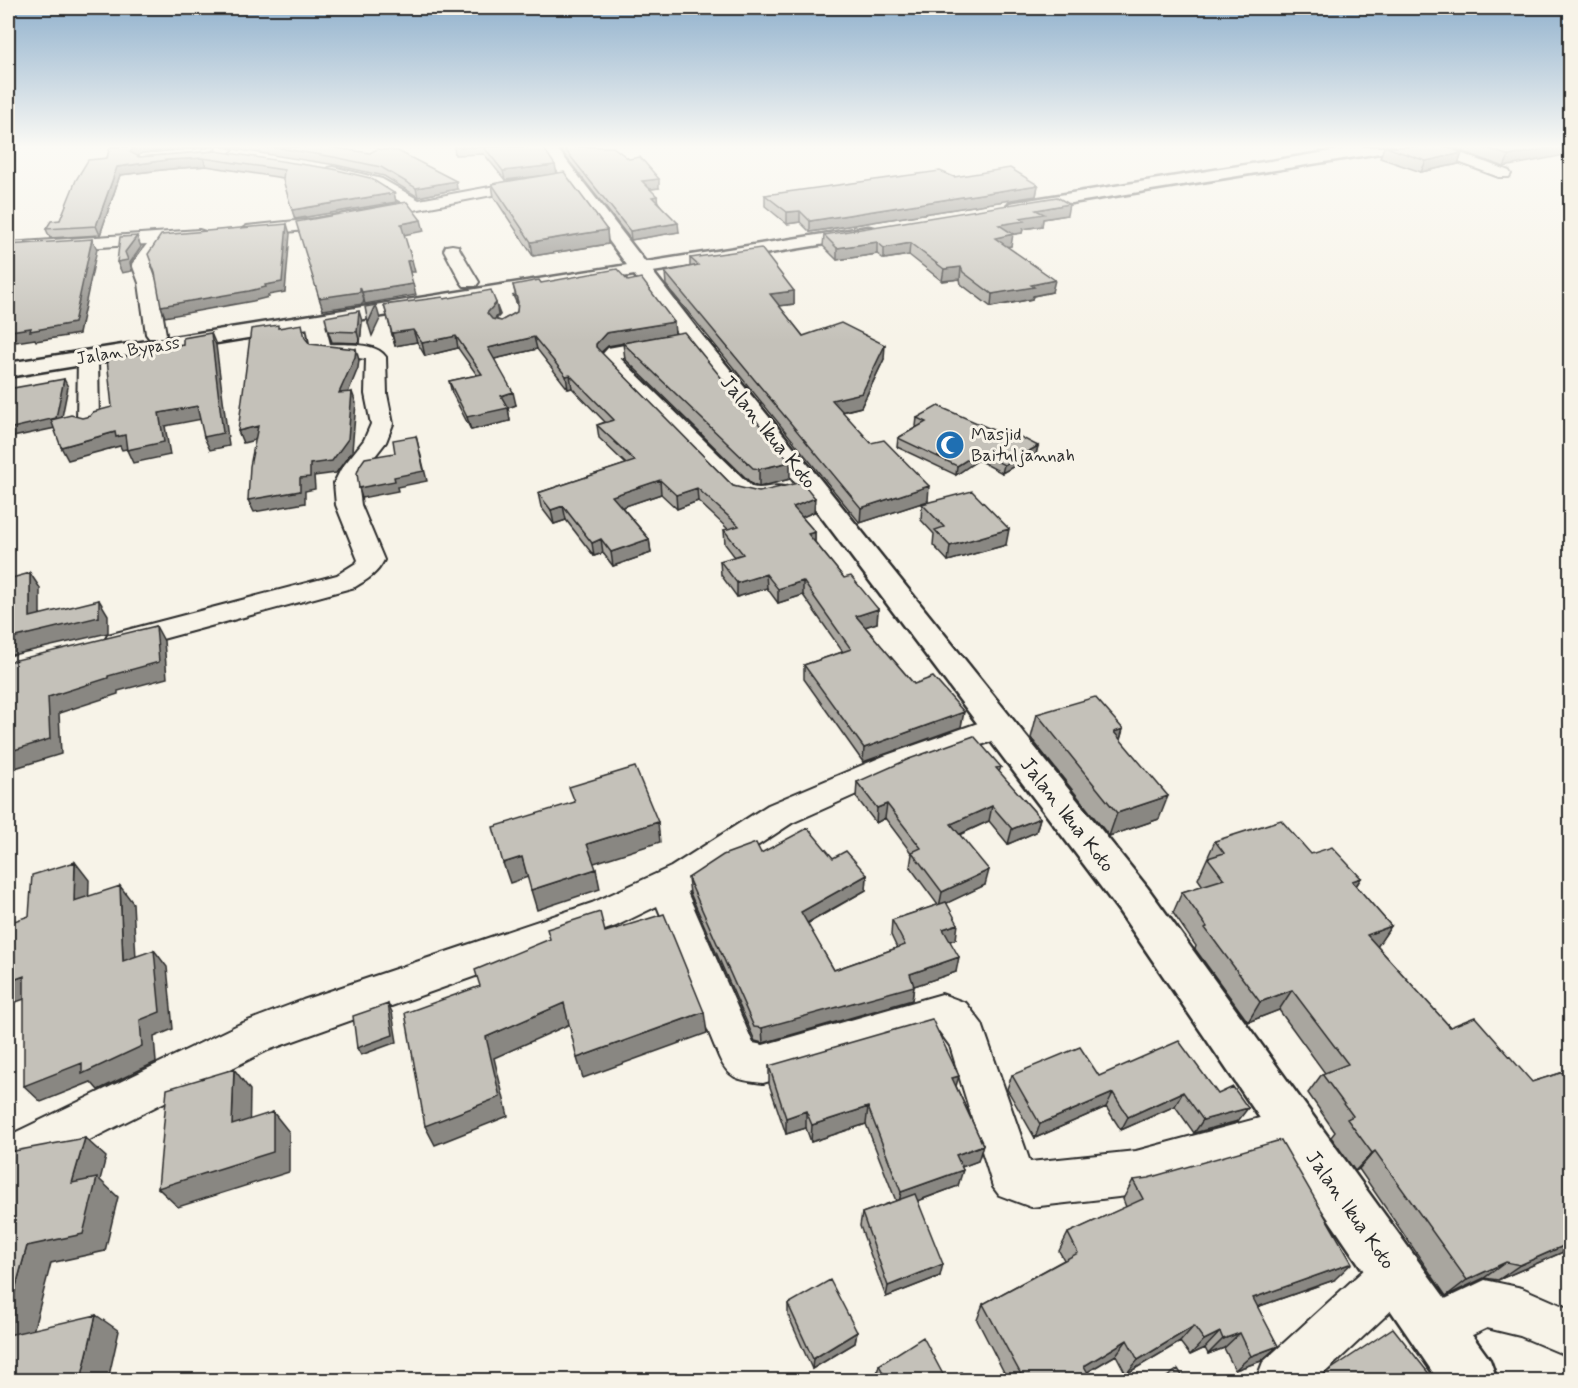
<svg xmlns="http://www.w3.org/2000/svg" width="1578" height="1388" font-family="Mynerve,sans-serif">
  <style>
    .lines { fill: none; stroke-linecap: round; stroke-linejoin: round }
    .street-casing { stroke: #2b2b2b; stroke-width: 4 }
    .secondary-casing { stroke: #2b2b2b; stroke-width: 5 }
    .highway-casing { stroke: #2b2b2b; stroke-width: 5 }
    .street { fill: #f7f3e8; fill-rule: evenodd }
    .secondary { fill: #f7f3e8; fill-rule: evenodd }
    .highway { fill: #f7f3e8; fill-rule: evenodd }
    .wall { fill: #a9a69f; stroke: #2b2b2b; stroke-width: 1.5 }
    .shaded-wall { fill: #898782; stroke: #2b2b2b; stroke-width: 1.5 }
    .building { fill: #c4c1b9; stroke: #2b2b2b; stroke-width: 1.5 }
    .labels { text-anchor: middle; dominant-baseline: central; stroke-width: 6; stroke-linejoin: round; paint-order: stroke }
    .far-street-label { font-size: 18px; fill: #2b2b2b; stroke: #f7f3e8 }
    .far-poi-label { font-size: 18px; fill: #2b2b2b; stroke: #f7f3e8; text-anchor: start }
    .street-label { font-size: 21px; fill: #2b2b2b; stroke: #f7f3e8 }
  </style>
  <rect width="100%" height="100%" fill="#f7f3e8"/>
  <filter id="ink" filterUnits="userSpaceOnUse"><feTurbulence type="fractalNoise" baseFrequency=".0167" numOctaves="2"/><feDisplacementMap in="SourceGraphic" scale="12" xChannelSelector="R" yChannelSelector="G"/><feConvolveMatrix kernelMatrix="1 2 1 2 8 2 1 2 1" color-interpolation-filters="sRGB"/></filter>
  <g filter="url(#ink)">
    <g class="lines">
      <g class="street-casing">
        <path id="street" d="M219 147H236L224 156H214L212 153Z
          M1424 147H1444L1509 171 1511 174 1509 177H1499L1426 150Z
          M333 167 382 179 419 200 534 179 541 183 534 187 315 229 247 236 241 234 239 231 247 226 315 219 403 203 371 185 328 174 326 171 328 168Z
          M199 230 205 232 207 235 205 238 164 242 150 264 157 283 166 334 163 338H149L146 334 139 283 132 264 147 244 8 253V243Z
          M452 245 458 246 460 250 479 282 476 286H464L461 282 444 250 446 246Z
          M501 286 507 287C513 296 522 313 517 323L502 331 495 329 492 325 501 315 492 291 495 287Z
          M316 315 323 317 330 344C346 345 376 342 386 357L387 394 393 424 386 442 361 474 358 483 361 505 384 560C377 574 368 579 355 587L118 651 108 649 104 642 108 635 337 575 356 563 358 560 336 505 334 483 341 469 364 440 371 424 365 394 366 359 314 353 311 349 306 321 309 317Z
          M663 338 670 340 673 344 670 348 620 358 752 487C763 490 773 484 785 487L788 492 785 497 759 503 735 498 599 358 608 348Z
          M88 352 95 354 98 358 99 422 96 427 88 429 80 427 77 422 78 358 81 354Z
          M998 716 1009 719 1013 727 1009 735 906 772 792 823 687 892 753 1043 763 1045 942 994 966 1003 982 1024 1030 1162 1136 1151 1293 1109 1308 1115 1314 1130 1308 1145 1136 1195 1031 1207 999 1195 993 1187 950 1046 939 1031 763 1083C740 1080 729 1080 719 1057L657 906 616 926 268 1050 8 1181V1136L240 1024 303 1000 592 903 671 867 768 805 884 756Z
          M1395 1250 1412 1257 1419 1274 1412 1291 1317 1380H1256L1263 1362 1378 1257Z
          M1485 1280 1522 1288 1570 1309V1357L1520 1336 1487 1328 1435 1353 1418 1346 1411 1329 1418 1312Z"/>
      </g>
      <g class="secondary-casing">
        <path id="secondary" d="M540 147H556L701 334 819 478 1147 887 1490 1360 1497 1380H1438L1119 911 801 490 685 344Z"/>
      </g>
      <g class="highway-casing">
        <path id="highway" d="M1357 147H1394L1386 152 1016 212 1010 211 1007 207 1010 203 1016 202Z
          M868 227 874 228 877 232 874 236 8 377V363Z"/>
      </g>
      <use href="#street" class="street"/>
      <use href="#secondary" class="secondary"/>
      <use href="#highway" class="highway"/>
    </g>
    <path class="wall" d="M110 147H215L142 153 137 156 139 157 216 151 394 193 396 202 295 219 283 178 206 166 170 169 120 175 100 235 50 238 46 229 60 220 107 158Z
      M222 147H328L457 189 418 197 384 176 336 165Z
      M454 147H543L557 173 607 230 608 244 533 256 494 197 492 184 551 174 505 180 484 154 455 155Z
      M558 147H613L659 188 650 189 658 202 679 232 631 240Z
      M1384 147H1448L1462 153 1458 164 1421 172 1380 158Z
      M1451 147H1570L1504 167Z
      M954 177 1038 185 1036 196 810 232 800 222 787 224 765 206V195Z
      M1067 215 1043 219 1042 226 1023 229 1022 233 1012 234 1011 246 1007 247 1052 292 1033 296 1032 299 991 307 961 284 960 279 942 281 909 255 884 259 877 254 837 260 823 246 824 235Z
      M690 258 794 291V304L779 306 803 336 884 359 861 407 842 412 871 443 928 501 860 523 666 285 665 272 690 267Z
      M541 283 675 334 790 479 759 487 753 485 625 359 623 343 655 337 608 346 601 353 733 486 814 512 802 517 815 532V542L844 578 878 609 877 623 865 627 914 684 961 727 863 762 804 679V665L843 652 803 595 778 603 767 588 737 597 721 575 720 561 735 557 725 544 724 530 728 529 698 501 677 509 661 494 622 507 649 539 651 553 613 566 603 553 594 556 566 520 554 524 541 507 538 493 626 464 599 438 597 425 605 422 572 388 568 389 537 349 494 359 516 405 508 408 510 421 471 430 452 393 449 381 477 375 458 348 425 356 417 342 395 346 384 305 444 299 496 303 498 315 494 319 501 321 517 312 518 305 513 285Z
      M362 321 360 343 332 342 328 331Z
      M917 418 1007 436 1038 446 1036 454 1002 473 978 460 956 475 897 447 898 438 917 427 916 426Z
      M922 504 1006 545 948 561 933 545 934 534 921 520Z
      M1037 714 1123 729 1120 740 1159 819 1109 836 1031 738Z
      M1001 767 999 772 1040 818 1036 832 1008 844 989 821 959 835 985 885 946 903 956 939 950 941 956 972 914 986 912 1000 763 1043 755 1041 690 893 688 878 761 853 833 858 867 875 866 890 807 924 834 970 897 948 891 935 892 920 938 905 910 867 912 854 885 818 876 823 856 797 857 782Z
      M1215 841 1311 854 1361 878 1356 886 1391 926 1377 946 1450 1027 1532 1082 1570 1070V1249L1498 1280 1484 1278 1446 1296 1359 1169 1355 1171 1331 1137 1335 1132 1308 1093 1322 1074 1325 1073 1279 1010 1248 1022 1195 949 1196 946 1173 913 1182 892 1203 886 1198 879Z
      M769 1066 956 1086 983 1145 978 1161 961 1167 958 1186 918 1201 940 1276 886 1297 860 1226 862 1213 896 1201 866 1124 811 1142 806 1128 786 1134 769 1084Z
      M1012 1075 1099 1076 1218 1094 1238 1121 1194 1133 1175 1106 1121 1130 1106 1107 1035 1138 1007 1089Z
      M1133 1180 1334 1280 1257 1307 1278 1346 1261 1361 1235 1370 1224 1348 1208 1354 1205 1348 1190 1355 1180 1342 1126 1374 1116 1355 1087 1372 1092 1380H1008L977 1320 983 1304 1064 1260 1059 1251 1068 1233 1126 1207 1123 1199Z
      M788 1304 857 1332 855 1343 812 1369 788 1315Z
      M879 1365 946 1380H878L876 1377Z"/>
    <path class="shaded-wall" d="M135 147H215L142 153 133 160 130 152Z
      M1555 147H1570V154L1504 167 1509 156Z
      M1462 153 1458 164 1421 172 1426 161Z
      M203 158 206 166 170 169 120 175 100 235 96 226 117 167 167 160Z
      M555 165 557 174 505 180 503 171Z
      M659 179V188L643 190 642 181Z
      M456 181 457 189 418 197 416 188Z
      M1038 185 1036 196 810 232V221Z
      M394 193 396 202 295 219 292 210Z
      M657 196 658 205 652 197Z
      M1069 204 1067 215 1043 219 1042 226 1023 229 1022 233 997 237 999 225 1020 218 1036 210Z
      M800 211V222L787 224V212Z
      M421 220 424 231 403 235 401 224Z
      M678 223 679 232 631 240 630 231Z
      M287 224 290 234 285 292 268 295 269 297 253 301 165 317 161 306 265 285Z
      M607 230 608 244 533 256 531 242Z
      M1013 234 1011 246 993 249 995 238Z
      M137 236 141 247 130 263 132 271 122 273 117 262 125 252Z
      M92 239 97 249 79 334 36 341 35 339 16 342 10 331Z
      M877 242V254L837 260V248Z
      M910 243 909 255 884 259V248Z
      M412 260 415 272H410L407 261Z
      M961 267 960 279 942 281 944 269Z
      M1055 280 1052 292 1033 296 1032 299 991 307 992 294 1031 285Z
      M413 284 416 295 365 304 362 292Z
      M360 287 364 299 363 304 323 310 319 298Z
      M794 291V304L770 307V294Z
      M496 303 498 315 490 325 487 313Z
      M376 305 380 319 372 336 368 323Z
      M359 311 362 321 360 343 357 332Z
      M13 317 18 328 8 329V318Z
      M674 322 675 334 608 346 597 356 596 344 606 333Z
      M413 330 417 342 395 346 392 333Z
      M211 333 216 345 229 446 210 450 204 437Z
      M456 336 458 348 425 356 422 343Z
      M534 337 537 349 490 360 488 348Z
      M885 345 884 359 861 407 832 414V400Z
      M356 349 359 360 358 368 343 405 339 393Z
      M570 375 572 388 568 389 566 376Z
      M64 379 68 387 60 427 8 438V429Z
      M352 392 356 403 352 451 336 473 314 476 315 489 305 491V503L254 512 248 500 300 478 310 464Z
      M513 392 516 405 508 408 510 421 471 430 467 417 501 396Z
      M197 406 202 419 165 426 170 455 133 463 127 450 159 413Z
      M258 426 263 438 243 443 238 431Z
      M115 432 125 435 132 448 122 450 120 446 68 460 61 447Z
      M416 436 427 481 397 487 398 491 362 498 359 488 394 477Z
      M1038 446 1036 454 1002 473 1004 465Z
      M979 452 978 460 956 475 957 466Z
      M790 462V479L759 487V469Z
      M660 480 661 494 614 510 612 496Z
      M929 486 928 501 860 523 861 508Z
      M697 488 698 501 677 509 676 495Z
      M815 498 814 512 793 521V507Z
      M563 506 566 520 554 524 551 510Z
      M1009 529 1006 545 948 561 950 546Z
      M815 532V546L808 534Z
      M601 539 603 553 594 556 592 543Z
      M649 539 651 553 613 566 611 552Z
      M30 573 40 588V631L99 600 108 615V633L8 656V639L30 617Z
      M766 574 767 588 737 597V583Z
      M803 581V595L778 603V589Z
      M878 609 877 623 855 630 856 616Z
      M156 626 164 641 167 678 118 691V694L59 713 61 754 15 768 13 765 8 767V752L48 697 108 676Z
      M964 712 961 727 863 762 864 748Z
      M1123 729 1116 753 1114 732Z
      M1168 796 1159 819 1109 836 1117 813Z
      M887 804 885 818 876 823 877 808Z
      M992 806 989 821 949 839 951 824Z
      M1040 818 1036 832 1008 844 1012 829Z
      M658 822 660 842 591 864 587 844Z
      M522 857 528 877 510 883 503 863Z
      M75 862 89 880 88 918 74 901Z
      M596 869 600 889 537 910 531 890Z
      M989 870 985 885 939 907 942 892Z
      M867 875 866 890 800 927 801 912Z
      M1361 878 1348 899 1352 881Z
      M120 886 133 903 137 978 123 961Z
      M958 924 956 939 941 944 943 929Z
      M1391 926 1377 947 1367 935Z
      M154 950 167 967 173 1029 154 1037 156 1062 98 1090 91 1082 41 1102 24 1086 140 1020Z
      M959 957 956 972 914 986 912 1000 763 1043 762 1028 910 974Z
      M24 976 41 993 8 1005V982Z
      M1292 990 1279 1010 1248 1022 1260 1002Z
      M564 1003 570 1024 494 1058 508 1116 435 1145 425 1126 486 1037Z
      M388 1004 392 1012 397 1042 361 1055 357 1048Z
      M704 1012 707 1033 583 1078 577 1058Z
      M234 1069 250 1090 249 1145 232 1125Z
      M959 1076 954 1093 952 1078Z
      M1183 1092 1175 1106 1121 1130 1128 1117Z
      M1113 1093 1106 1107 1035 1138 1040 1124Z
      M868 1107 866 1124 811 1142 812 1125Z
      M1248 1108 1238 1121 1194 1133 1203 1120Z
      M806 1111V1128L786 1134V1118Z
      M273 1112 289 1132V1172L178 1207 158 1188Z
      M85 1138 106 1157 100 1180 118 1197 105 1251 51 1263 28 1351 8 1340V1315L27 1246 72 1183Z
      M983 1145 978 1161 951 1171 956 1155Z
      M1375 1151 1359 1169 1355 1171 1372 1153Z
      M963 1170 958 1186 898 1208 901 1192Z
      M1570 1243V1249L1498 1280 1520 1265Z
      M1506 1262 1484 1278 1446 1296 1467 1280Z
      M1352 1263 1334 1280 1237 1314 1253 1298Z
      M943 1264 940 1276 886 1297 888 1286Z
      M96 1315 119 1331 108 1380H81Z
      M1194 1326 1180 1342 1126 1374 1138 1360Z
      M857 1332 855 1343 812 1369 813 1359Z
      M1220 1332 1205 1348 1190 1355 1204 1340Z
      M1240 1333 1224 1348 1208 1354 1223 1339Z
      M1127 1340 1116 1355 1074 1380 1084 1366Z
      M1278 1346 1261 1361 1235 1370 1251 1356Z"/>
    <path class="building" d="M110 147H135L130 152 139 157 216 151 333 169 370 178 394 193 292 210 283 180 284 170 203 158 167 160 117 167 96 226 46 229 51 221 60 220 76 180 88 160 107 158Z
      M272 147H328L370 153 377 149 398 151 456 181 416 188 381 167 334 157Z
      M484 147H543L555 165 503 171Z
      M563 147H613L629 159 640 157 659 179 642 181 657 196 652 197 678 223 630 231Z
      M1386 147H1448L1462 153 1426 161Z
      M1484 147H1555L1509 156Z
      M1010 168 1038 185 810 221 800 211 787 212 765 195 940 171 954 177Z
      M564 172 607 230 531 242 492 184Z
      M1057 197 1069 204 1036 210 1044 214 1020 218 1024 221 999 225 1013 234 995 238 1055 280 1031 285 1034 287 992 294 963 272 961 267 944 269 910 243 884 248 877 242 837 248 824 235Z
      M407 202 421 220 401 224 412 260 407 261 413 284 362 292 360 287V292L319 298 296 222Z
      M287 224 282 282 265 285 266 287 249 291 161 306 155 273 148 254 161 235Z
      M137 236 125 252 128 260 117 262 120 237Z
      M92 239 74 323 30 331 31 328 10 331 13 317 8 318V245Z
      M761 248 794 291 770 294 803 336 841 323 885 345 862 393 832 400 871 443 884 440 929 486 861 508 665 272 698 265 690 258Z
      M617 269 628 281 641 278 674 322 606 333 596 344V347L733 486 759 492 802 482 815 498 793 507 815 532 808 534 844 578 851 576 878 609 856 616 914 684 933 677 964 712 864 748 804 665 851 649 803 581 778 589 766 574 737 583 720 561 743 554 724 530 739 526 697 488 676 495 660 480 612 496 649 539 611 552 601 539 592 543 563 506 551 510 538 493 635 461 597 425 614 420 570 375 566 376 534 337 488 348 513 392 501 396 508 408 467 417 449 381 482 374 456 336 422 343 413 330 392 333 384 305 443 297 444 299 491 290 496 303 487 313 492 319 501 321 517 312 518 302 513 285 539 280 541 283Z
      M376 305 368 323 365 307Z
      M359 311 357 332 328 331 325 317Z
      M302 324 305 338 310 344 356 349 355 357 339 393 352 392 348 439 332 461 310 464V477L300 478V491L248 500 250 466 258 426 238 431 251 329 278 325V328Z
      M684 332 790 462 759 469 753 468 623 343Z
      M211 333 223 433 204 437 197 406 159 413 164 442 127 450 125 435 116 437 115 432 61 447 51 420 71 415 82 418 90 416 93 412 112 407 107 359 172 349V346L183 344V338Z
      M64 379 56 418 8 429V389Z
      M938 406 1007 436 1013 433 1038 446 1004 465 979 452 957 466 898 438 926 422 917 418Z
      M416 436 424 471 394 477 395 481 359 488 357 473 360 465 365 458 395 453 393 440Z
      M972 491 1009 529 950 546 935 530 944 527 922 504Z
      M30 573V617L99 600V617L8 639V579Z
      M156 626 159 662 108 676V678L48 697 50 739 8 752V662Z
      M1095 697 1123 729 1114 732 1168 796 1117 813 1037 714Z
      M974 736 1001 767 996 768 1040 818 1012 829 992 806 951 824 989 870 942 892 912 852 921 848 887 804 877 808 857 782 909 759Z
      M635 767 658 822 587 844 596 869 531 890 522 857 503 863 493 827 575 802 569 787Z
      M1281 820 1311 854 1332 847 1361 878 1352 881 1391 926 1367 935 1450 1027 1475 1017 1532 1082 1570 1070V1243L1520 1265 1506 1262 1467 1280 1375 1151 1372 1153 1347 1119 1353 1116 1322 1074 1348 1064 1292 990 1260 1002 1205 928 1207 927 1182 892 1224 879 1208 858 1224 853 1215 841Z
      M808 828 833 858 846 851 867 875 801 912 834 970 905 945 892 920 946 902 958 924 943 929 959 957 910 974 914 986 762 1028 754 1027 688 878 723 855 756 843 761 853Z
      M75 862 74 901 120 886 123 961 154 950 160 1012 140 1020 142 1046 82 1074V1063L24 1086V976L8 982V923L29 916 32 875Z
      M600 912 605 932 664 914 704 1012 577 1058 564 1003 486 1037 500 1097 425 1126 405 1013 480 986 475 970 550 939 547 929Z
      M388 1004 393 1035 357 1048 353 1016Z
      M932 1019 959 1076 952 1078 983 1145 956 1155 963 1170 901 1192 868 1107 812 1125 806 1111 786 1118 769 1066Z
      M1179 1041 1218 1094 1233 1087 1248 1108 1203 1120 1183 1092 1128 1117 1113 1093 1040 1124 1012 1075 1080 1047 1099 1076Z
      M234 1069 232 1125 273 1112V1152L158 1188 167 1089Z
      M85 1138 72 1183 97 1178 83 1234 27 1246 8 1315V1156L9 1152Z
      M1281 1140 1352 1263 1253 1298 1278 1346 1251 1356 1240 1333 1223 1339 1220 1332 1204 1340 1194 1326 1138 1360 1127 1340 1084 1366 1092 1380H1024L983 1304 1078 1253 1068 1233 1143 1199 1133 1180 1148 1178Z
      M915 1194 943 1264 888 1286 862 1213Z
      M830 1280 857 1332 813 1359 788 1304Z
      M96 1315 81 1380H8V1335Z
      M1393 1328 1434 1380H1315Z
      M923 1337 946 1380H887L879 1365Z
      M1178 1369 1185 1380H1163Z
      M961 1372 966 1380H949Z"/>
  </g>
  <linearGradient id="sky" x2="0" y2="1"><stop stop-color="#91b1cd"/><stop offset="0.43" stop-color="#fbfaf5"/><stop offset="1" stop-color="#fbfaf5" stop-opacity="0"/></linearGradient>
  <rect width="1578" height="341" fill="url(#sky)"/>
  <defs>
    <g id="mosque-disc" transform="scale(1.5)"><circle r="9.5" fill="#1f6fb2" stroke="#f7f3e8"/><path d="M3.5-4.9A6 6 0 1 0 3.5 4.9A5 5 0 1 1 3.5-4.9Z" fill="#fff"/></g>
  </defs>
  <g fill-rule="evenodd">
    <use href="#mosque-disc" x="950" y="445"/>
  </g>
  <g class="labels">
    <g class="far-street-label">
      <text transform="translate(128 351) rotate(-9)">Jalan Bypass</text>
    </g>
    <g class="far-poi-label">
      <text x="971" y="435">Masjid<tspan x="971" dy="21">Baituljannah</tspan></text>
    </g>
    <g class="street-label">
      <text transform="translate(768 432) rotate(51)">Jalan Ikua Koto</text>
      <text transform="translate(1067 815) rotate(52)">Jalan Ikua Koto</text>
      <text transform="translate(1350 1210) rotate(55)">Jalan Ikua Koto</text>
    </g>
  </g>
  <rect width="1578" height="1388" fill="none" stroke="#f7f3e8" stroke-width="30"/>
  <rect x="15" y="15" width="1548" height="1358" fill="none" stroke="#2b2b2b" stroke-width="2" filter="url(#ink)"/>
</svg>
